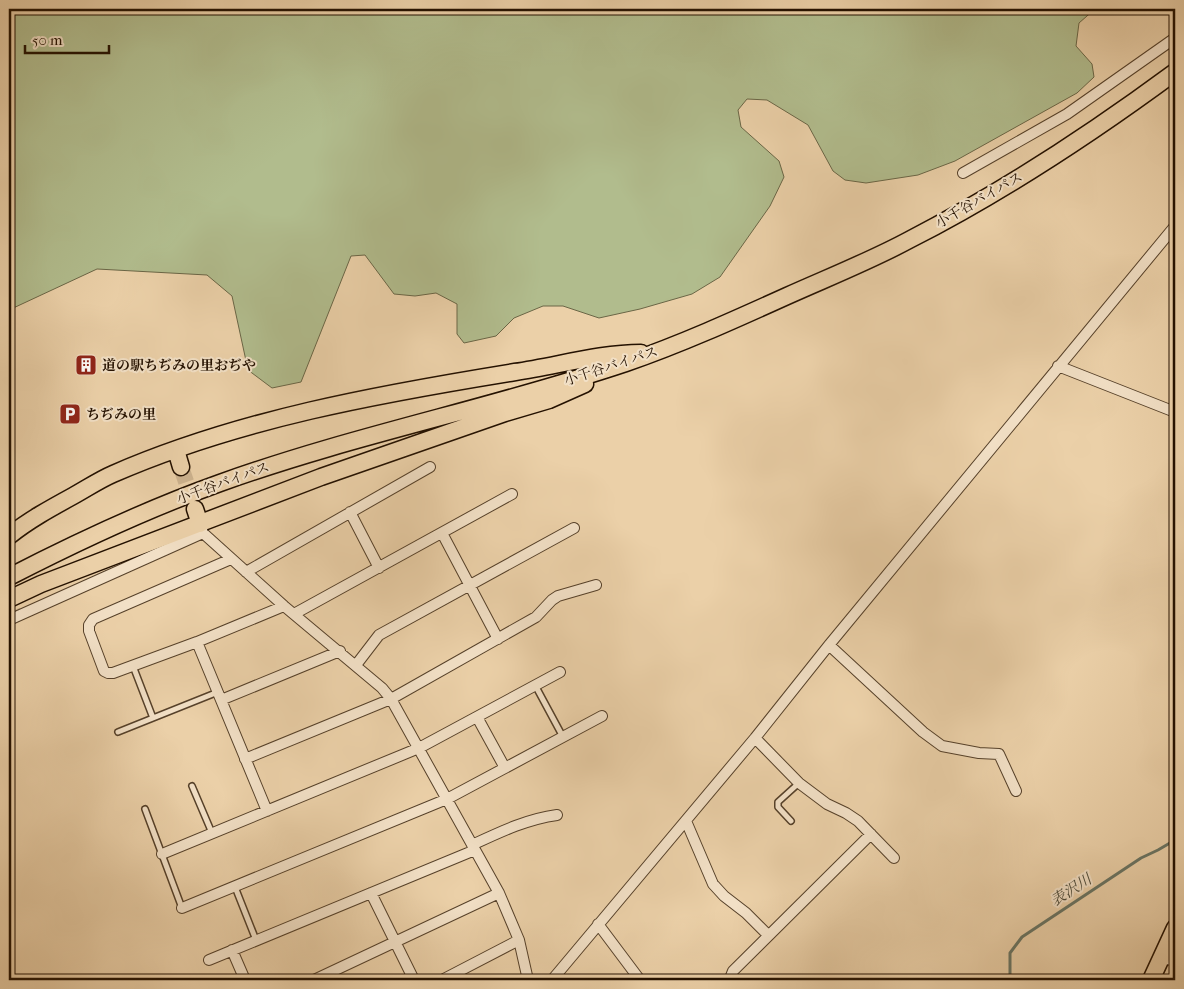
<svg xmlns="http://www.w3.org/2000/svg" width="1184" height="989" font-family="'IM FELL French Canon','Noto Serif JP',serif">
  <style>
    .green { fill: #b1bc8d; stroke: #6a6646 }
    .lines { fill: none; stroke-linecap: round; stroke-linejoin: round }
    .stream { stroke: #6a7564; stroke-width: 3 }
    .minor-tunnel { stroke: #cdb38f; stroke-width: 10; stroke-dasharray: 10 5; stroke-linecap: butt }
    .trunk-tunnel { stroke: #cdb38f; stroke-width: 16; stroke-dasharray: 16 8; stroke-linecap: butt }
    .service-casing { stroke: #56412a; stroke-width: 8 }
    .minor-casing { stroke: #56412a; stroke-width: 12 }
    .trunk-casing { stroke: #241100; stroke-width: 19 }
    .service { stroke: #f2e0c6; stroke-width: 5 }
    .minor { stroke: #f2e0c6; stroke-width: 10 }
    .trunk { stroke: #ebd0a8; stroke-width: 16 }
    .labels { text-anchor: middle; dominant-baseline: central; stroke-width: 4; stroke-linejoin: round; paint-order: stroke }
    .street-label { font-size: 14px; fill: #241100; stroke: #f2e0c6 }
    .poi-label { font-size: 14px; font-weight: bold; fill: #241100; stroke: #f2e0c6; text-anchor: start }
    .water-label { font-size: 15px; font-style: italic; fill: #4d4b3a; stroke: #f2e0c6 }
  </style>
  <rect width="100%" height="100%" fill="#ebd0a8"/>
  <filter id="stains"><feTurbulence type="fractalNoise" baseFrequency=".004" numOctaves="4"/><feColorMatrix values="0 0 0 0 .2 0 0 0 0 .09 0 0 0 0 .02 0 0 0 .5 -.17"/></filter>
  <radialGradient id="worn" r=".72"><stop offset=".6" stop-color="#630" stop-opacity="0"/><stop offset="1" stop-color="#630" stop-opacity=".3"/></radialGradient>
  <path class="green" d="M9 9H1095L1079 23 1076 46 1092 64 1094 77 1077 93 955 161 918 175 866 183 845 180 833 171 808 125 767 100 747 99 738 110 741 127 779 161 784 177 770 206 720 277 692 294 640 309 599 318 563 306H543L514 318 496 336 464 343 457 334V304L436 293 415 296 394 294 365 255 351 256 301 382 272 388 248 370 232 296 207 275 97 269 9 310Z"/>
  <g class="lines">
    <path class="stream" d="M1010 980V953L1022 937 1141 858 1158 850 1175 840"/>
    <path class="minor-tunnel" d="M9 596 18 616"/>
    <path class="trunk-tunnel" d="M181 467 195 508"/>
    <g class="service-casing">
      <path id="service" d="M133 666 153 718
        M535 685 563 737
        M118 732 218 692
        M192 786 212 833
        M145 809 182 908
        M791 821 778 807V802L799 783
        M235 887 256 940"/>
    </g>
    <g class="minor-casing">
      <path id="minor" d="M963 173 1067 114 1175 38
        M1058 366 1175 412
        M350 512 379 568
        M200 524 203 533 284 606 382 688 391 699 499 893 519 940 528 980
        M442 533 498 639
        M231 559 93 619 89 625V631L104 671 108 673H113L197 642 284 606
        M246 572 430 467
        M294 614 512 494
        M9 620 203 533
        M197 642 267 811
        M829 645 923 732 942 746 979 753 999 754 1016 791
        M356 665 379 635 574 528
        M221 700 340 651
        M477 717 505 768
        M755 738 799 783 827 804 846 813 858 821 894 858
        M245 759 391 699 536 617 552 600 558 596 596 585
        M686 821 713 884 724 896 746 913 768 935
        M472 845C500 832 527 819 557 815
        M162 854 419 748 560 672
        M371 893 414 980
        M182 908 447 799 602 716
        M598 924 640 980
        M232 950 245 980
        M1162 958 1175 961
        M209 960 475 850
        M314 980 499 893
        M442 980 519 940
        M552 980 755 738 829 645 1175 226
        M732 980 731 976 733 971 871 834"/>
    </g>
    <g class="trunk-casing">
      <path id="trunk" d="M176 450 181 467
        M195 509 200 524
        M9 536C29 520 51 508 73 496 86 489 99 480 113 474 239 419 379 394 515 372 557 366 599 353 641 353
        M9 577C77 542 147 509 220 483 353 435 492 408 626 363 681 344 734 320 787 296 827 278 870 261 909 240 1003 192 1091 134 1175 72
        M9 599 41 584 321 477 505 413 549 400 585 384
        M1151 980 1175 928"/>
    </g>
    <use href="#service" class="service"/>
    <use href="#minor" class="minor"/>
    <use href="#trunk" class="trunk"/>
  </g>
  <defs>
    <g id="building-square" transform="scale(1.125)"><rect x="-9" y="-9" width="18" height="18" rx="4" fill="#8f2418" stroke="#f2e0c6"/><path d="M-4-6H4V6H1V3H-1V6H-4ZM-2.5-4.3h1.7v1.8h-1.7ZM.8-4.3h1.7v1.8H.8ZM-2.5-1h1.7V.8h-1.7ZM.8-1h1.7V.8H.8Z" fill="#fff"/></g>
    <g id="parking-square" transform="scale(1.125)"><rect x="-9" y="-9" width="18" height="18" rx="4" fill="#8f2418" stroke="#f2e0c6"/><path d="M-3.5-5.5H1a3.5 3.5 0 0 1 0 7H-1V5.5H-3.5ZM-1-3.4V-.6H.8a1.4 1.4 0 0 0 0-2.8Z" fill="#fff"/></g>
  </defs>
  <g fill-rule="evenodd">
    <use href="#building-square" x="86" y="365"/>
    <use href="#parking-square" x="70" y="414"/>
  </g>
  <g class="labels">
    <g class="street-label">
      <text transform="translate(979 200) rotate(-30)">小千谷バイパス</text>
      <text transform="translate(611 366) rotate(-18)">小千谷バイパス</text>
      <text transform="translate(223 483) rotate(-20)">小千谷バイパス</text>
    </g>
    <g class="poi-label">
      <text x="102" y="365">道の駅ちぢみの里おぢや</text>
      <text x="86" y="414">ちぢみの里</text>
    </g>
    <g class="water-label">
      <text transform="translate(1071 890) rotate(-33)">表沢川</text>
    </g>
  </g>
  <rect width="1184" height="989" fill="none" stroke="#ebd0a8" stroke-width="30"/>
  <rect x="10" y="10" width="1164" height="969" fill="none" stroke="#241100" stroke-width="2.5"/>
  <rect x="15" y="15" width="1154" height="959" fill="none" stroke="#241100"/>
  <path d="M25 45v8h84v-8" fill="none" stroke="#241100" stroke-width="2.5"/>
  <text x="32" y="45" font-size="15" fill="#241100" stroke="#f2e0c6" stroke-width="4" paint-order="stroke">50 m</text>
  <rect width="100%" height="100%" filter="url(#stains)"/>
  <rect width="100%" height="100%" fill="url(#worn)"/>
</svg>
